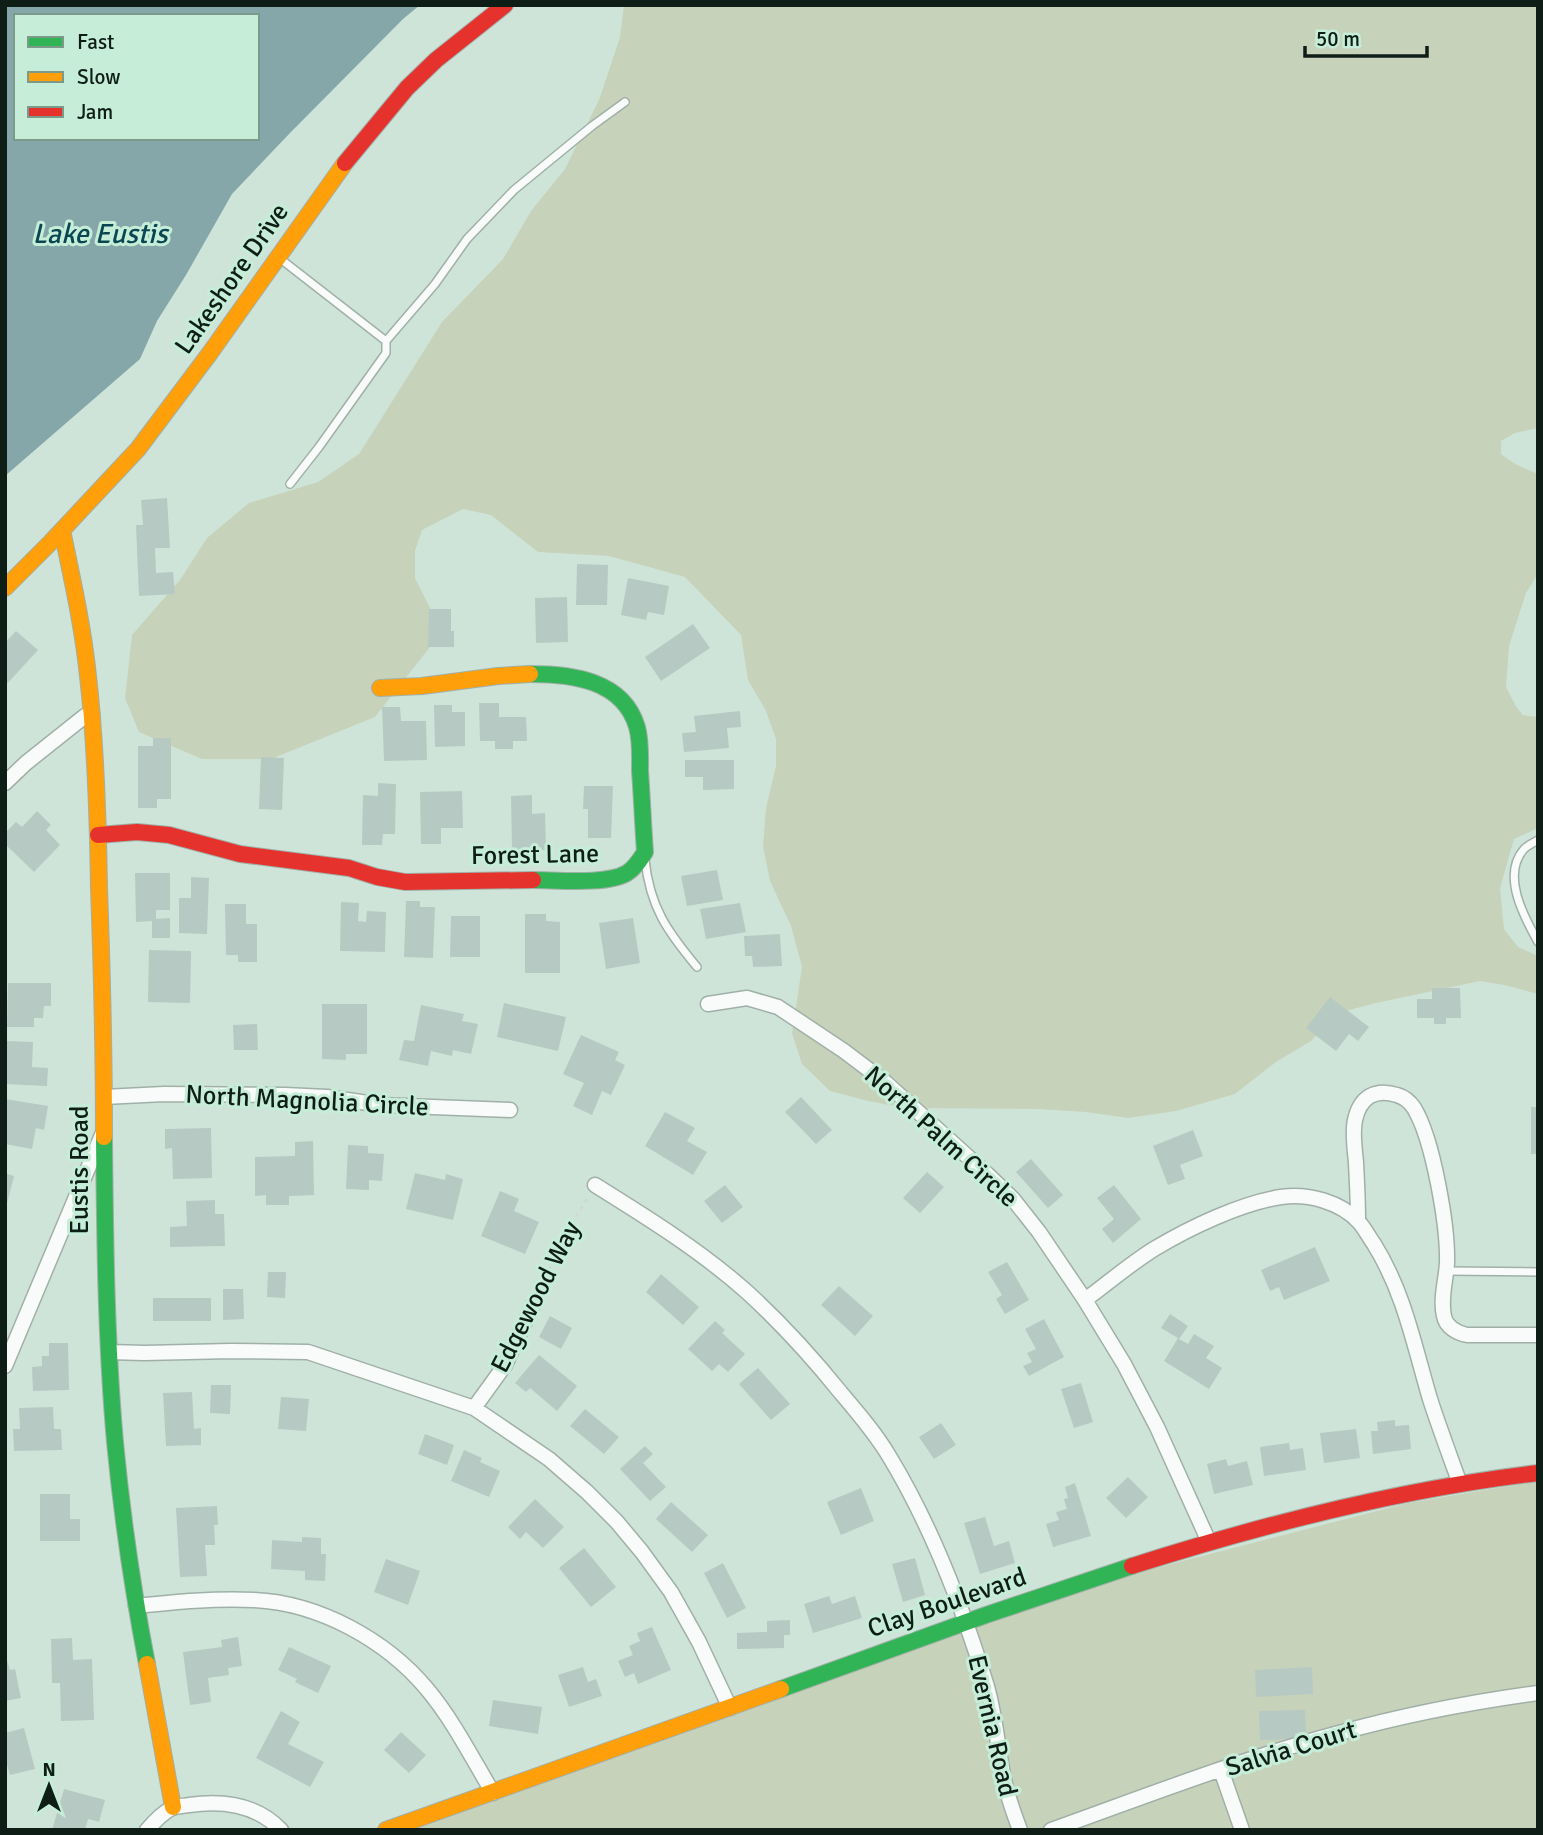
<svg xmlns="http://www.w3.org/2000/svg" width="1543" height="1835" font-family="Signika,sans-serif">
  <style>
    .green { fill: #c7d2ba }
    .water { fill: #86a7aa; fill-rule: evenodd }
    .building { fill: #b7c9c3 }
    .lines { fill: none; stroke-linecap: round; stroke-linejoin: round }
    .lane-casing { stroke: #a0b0a8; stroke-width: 10 }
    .street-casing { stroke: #a0b0a8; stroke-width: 17 }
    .fast-casing { stroke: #a0b0a8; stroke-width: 18 }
    .slow-casing { stroke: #a0b0a8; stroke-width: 18 }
    .jam-casing { stroke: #a0b0a8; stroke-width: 18 }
    .path { stroke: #d0d6d2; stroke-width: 2.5; stroke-dasharray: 3.5 5; stroke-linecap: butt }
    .lane { stroke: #f8fbf9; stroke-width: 7 }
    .street { stroke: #f8fbf9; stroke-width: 14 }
    .fast { stroke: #30b455; stroke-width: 16 }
    .slow { stroke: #ff9f0a; stroke-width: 16 }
    .jam { stroke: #e5322d; stroke-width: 16 }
    .labels { text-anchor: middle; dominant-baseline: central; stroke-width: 6; stroke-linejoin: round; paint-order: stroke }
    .street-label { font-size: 26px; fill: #0e1d16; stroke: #c6edd8 }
    .water-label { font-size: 28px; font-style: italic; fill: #094651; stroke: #c6edd8 }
  </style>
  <rect width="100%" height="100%" fill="#cfe4d9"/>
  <path class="green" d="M624 5H1538V428L1515 433 1501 441V454L1515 464 1538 474V574L1526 593 1509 646 1506 687 1517 708 1523 715 1538 717V828L1514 839 1500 888 1504 929 1518 947 1538 956V994L1504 985 1480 981 1376 1003 1338 1013 1311 1041 1276 1062 1235 1094 1176 1111 1128 1118 1086 1112 1038 1109 906 1108 868 1101 830 1091 802 1064 792 1033 802 967 791 926 770 881 763 846 766 808 776 766V739L766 711 748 680 741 635 685 577 609 556 538 552 491 515 463 509 422 530 415 551V578L433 614 430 647 375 717 271 759H202L139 732 125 698 132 635 180 580 207 538 249 503 318 482 359 454 442 322 503 259 531 211 565 169 599 100 620 37Z
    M1538 1481V1830H398L1066 1591 1408 1503Z"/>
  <path class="water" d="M5 5H420L403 19 290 133 232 194 186 275 157 321 140 359 5 476ZM16 16H257V138H16Z"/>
  <path class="building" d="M167 498 170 548H155L156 573 173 572 175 594 139 596 136 525H143L141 500Z
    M577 564 608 565 607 605H576Z
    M628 578 669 586 664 615 648 612 646 620 621 615Z
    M567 597 568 642 536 643 535 598Z
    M429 609H451V631H454V647H428Z
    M693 624 710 648 661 681 645 657Z
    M16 631 38 650 5 686V643Z
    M479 703H499V717H526L527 741H513V749H495V741H480Z
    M434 705H452V712H465V746L435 747Z
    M382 707H400L401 721H426L427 760 384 761Z
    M740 711 741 727 727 728 729 748 684 752 682 733 696 732 694 716Z
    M153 738H171V799H157V808H138V746H153Z
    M261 757 284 758 282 810 259 809Z
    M685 760H734V789L703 790V777H685Z
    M378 783 396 784 395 834H383L382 845H362L363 795 378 796Z
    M584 786H613L611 838H588V809H583Z
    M462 791 463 828H441V844H421L420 792Z
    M532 795V814L545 813 546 850H512L511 796Z
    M37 811 51 825 46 830 60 845 34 872 5 844V833L16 822 22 827Z
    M717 870 723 900 687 906 681 876Z
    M135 873H170V910H156V919L170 918V938H152V921L136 922Z
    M191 877 209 878 207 934 179 933V898H191Z
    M406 901H420V907H435L433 958 404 957Z
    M341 902 359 903 358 921 366 922 367 911 386 912 385 952 340 951Z
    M740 903 746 932 706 939 700 909Z
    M225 904H246V924H257V962H238V955H226Z
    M525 914H546V921L560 922V973H525Z
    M451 916H480V957H450Z
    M633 918 640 963 606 969 599 923Z
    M780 934 782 966 753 967 752 956H745L744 936Z
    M149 950 191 951 190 1003 148 1002Z
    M8 983H51V1006H44L43 1018H34V1027H7Z
    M1432 988H1460L1461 1018H1446V1024H1434V1018H1417V999H1432Z
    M1330 997 1369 1027 1358 1041 1349 1034 1336 1051 1306 1028Z
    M504 1003 566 1017 558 1051 497 1037Z
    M322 1004H367V1054H346V1060L322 1059Z
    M421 1005 464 1014 462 1021 478 1024 471 1054 453 1050 452 1056 431 1051 428 1066 399 1060 404 1040 414 1041Z
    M257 1024 258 1050H234L233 1025Z
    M581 1035 619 1052 615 1060 625 1065 611 1095 602 1091 592 1115 573 1106 584 1083 563 1074Z
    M7 1041 33 1042 32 1067 48 1068 47 1086 5 1084Z
    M801 1097 832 1130 816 1144 785 1112Z
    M5 1099 48 1106 44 1130 36 1128 32 1149 5 1144Z
    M1531 1107H1538V1154H1531Z
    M665 1112 695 1128 687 1141 707 1152 693 1175 645 1146Z
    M211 1128 212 1178 173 1179 172 1148 165 1149V1129Z
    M1193 1130 1203 1156 1180 1165 1185 1179 1168 1185 1153 1146Z
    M313 1141 314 1195 289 1196V1205H266V1195L255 1196V1157L295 1156V1142Z
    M348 1145 368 1146V1153L384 1154 382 1181 369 1180V1190L346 1189Z
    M1031 1159 1063 1195 1048 1208 1016 1172Z
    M927 1172 944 1187 920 1213 903 1198Z
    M5 1173 14 1176 6 1207 5 1206Z
    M415 1173 445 1180 446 1174 463 1179 453 1220 406 1209Z
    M725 1185 743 1207 722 1223 704 1201Z
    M1114 1185 1141 1219 1113 1243 1102 1229 1114 1219 1097 1198Z
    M500 1191 519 1199 514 1211 539 1222 525 1254 481 1236Z
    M215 1200V1214H224L225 1246 170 1247V1227L187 1226 186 1201Z
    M1315 1247 1330 1281 1284 1300 1279 1287 1270 1291 1261 1270Z
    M1007 1262 1029 1300 1005 1314 996 1299 1002 1295 988 1272Z
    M268 1272H286L285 1298 267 1297Z
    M661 1274 699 1307 683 1325 646 1292Z
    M839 1286 873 1316 855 1336 821 1305Z
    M223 1289H243L244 1319 223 1320Z
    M153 1298H211V1321H153Z
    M1170 1314 1188 1326 1179 1339 1188 1344 1194 1334 1214 1346 1206 1358 1222 1368 1209 1389 1164 1361 1178 1338 1161 1328Z
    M550 1316 572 1328 561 1349 539 1337Z
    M1044 1319 1064 1357 1029 1376 1023 1366 1032 1362 1027 1353 1036 1349 1025 1329Z
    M715 1321 725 1330 722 1333 745 1354 728 1372 719 1364 712 1371 688 1349Z
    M49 1343H68L69 1390 33 1391 32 1367 42 1366V1356H49Z
    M539 1355 577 1386 557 1411 530 1388 526 1392 515 1383Z
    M758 1368 790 1404 771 1420 739 1384Z
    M1081 1383 1093 1422 1074 1428 1061 1389Z
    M211 1385H231L230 1414 210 1413Z
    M192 1392 194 1429 201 1428V1445L166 1446 163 1393Z
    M281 1397 309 1399 306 1431 278 1429Z
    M53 1407 54 1429H61L62 1450 14 1451 13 1429H20L19 1408Z
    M585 1409 619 1437 604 1454 570 1426Z
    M1395 1420V1426L1409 1425 1411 1449 1373 1454 1371 1431H1378L1377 1422Z
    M941 1423 956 1445 934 1459 919 1437Z
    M1356 1429 1360 1458 1324 1463 1320 1433Z
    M425 1434 454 1445 447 1465 418 1454Z
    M1289 1443 1290 1450 1303 1448 1306 1470 1264 1476 1260 1447Z
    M645 1446 653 1454 643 1463 666 1487 650 1501 620 1469Z
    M464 1450 482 1458 480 1462 500 1471 489 1497 451 1481Z
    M1226 1459 1228 1466 1247 1461 1253 1485 1214 1494 1207 1464Z
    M1128 1477 1148 1497 1126 1518 1106 1498Z
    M1075 1483 1091 1536 1053 1547 1046 1524 1059 1520 1056 1512 1067 1509 1064 1499 1068 1498 1065 1487Z
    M861 1488 874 1521 841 1535 827 1502Z
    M40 1494H70V1519H80V1541H40Z
    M535 1499 564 1527 543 1548 526 1532 520 1539 508 1527Z
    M671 1502 708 1535 692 1552 656 1519Z
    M217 1506 218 1525H214L215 1545H205L207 1576 180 1577 176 1508Z
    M985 1517 994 1546 1009 1541 1015 1563 980 1574 964 1523Z
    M302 1537 321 1538V1554H326L325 1581 305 1580V1571L271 1569 272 1540 302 1542Z
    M584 1548 616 1587 591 1607 559 1568Z
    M915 1558 925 1595 903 1602 892 1564Z
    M386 1559 420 1571 408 1605 374 1592Z
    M723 1563 746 1608 727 1618 704 1573Z
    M829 1596 832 1604 855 1596 862 1618 813 1633 804 1604Z
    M790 1620V1635H784V1648L737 1649V1633L767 1632V1621Z
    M652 1627 671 1670 638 1684 634 1673 625 1677 618 1661 633 1655 629 1646 640 1641 637 1633Z
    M238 1637 242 1666 228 1668 229 1675 208 1678 211 1702 190 1705 183 1652 222 1647 221 1640Z
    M72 1638 73 1660 92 1659 94 1720 61 1721 60 1683H52L51 1639Z
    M289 1647 331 1666 318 1693 295 1682 297 1679 278 1670Z
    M5 1654 10 1670 15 1669 21 1698 5 1701Z
    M583 1667 588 1682 596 1679 602 1696 569 1707 558 1675Z
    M1312 1667 1313 1694 1256 1697 1255 1670Z
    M493 1700 542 1707 538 1734 489 1726Z
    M1305 1710 1306 1732 1295 1733V1739L1260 1740 1259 1711Z
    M281 1711 300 1722 288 1744 324 1762 310 1787 256 1758Z
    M24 1728 35 1769 10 1775 5 1758V1733Z
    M401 1732 426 1755 409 1773 384 1750Z
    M64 1789 105 1800 99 1822 88 1819 85 1830H52Z"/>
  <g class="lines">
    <g class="lane-casing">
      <path id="lane" d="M278 257 386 341
        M290 484 319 447 386 353V341L435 284 467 239 514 190 592 126 625 102
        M1538 840C1533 843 1528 845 1524 849 1501 875 1524 917 1538 942
        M645 860C650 907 667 931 697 967
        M1446 1271 1538 1272"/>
    </g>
    <g class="street-casing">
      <path id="street" d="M5 783 26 763 85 716 92 713
        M708 1004 747 998 778 1007 844 1051 885 1082 987 1174 1013 1199 1039 1232 1085 1300 1124 1364 1157 1427 1209 1542
        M104 1097 164 1094 285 1095 327 1097 381 1105 510 1110
        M595 1185C648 1218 701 1251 747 1292 781 1323 812 1357 841 1393 858 1413 876 1434 889 1456 931 1525 961 1603 985 1680 995 1710 997 1743 1003 1774 1006 1793 1013 1811 1020 1830
        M1358 1221C1358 1202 1357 1182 1356 1163 1355 1150 1352 1133 1355 1120 1360 1097 1375 1088 1397 1095 1404 1097 1410 1102 1414 1108 1433 1139 1448 1226 1447 1263 1446 1280 1440 1299 1444 1316 1446 1327 1457 1333 1467 1335H1538
        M1085 1300C1108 1283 1130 1264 1154 1249 1189 1228 1241 1203 1281 1197 1308 1193 1341 1202 1359 1222 1365 1229 1369 1237 1374 1244 1404 1292 1414 1345 1430 1399 1439 1427 1450 1456 1460 1484
        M109 1352 144 1353 231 1351 308 1352 474 1408 549 1459 587 1492 617 1522 642 1552 671 1592 699 1642 730 1708
        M5 1366 102 1135
        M474 1408 505 1365 533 1305
        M136 1606C175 1602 215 1598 254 1600 319 1603 386 1640 427 1689 453 1720 472 1758 493 1793
        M1221 1770 1242 1830
        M147 1830C153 1823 164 1812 172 1808 177 1806 184 1806 189 1805 223 1800 256 1804 281 1830
        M1051 1830C1146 1796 1241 1759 1339 1733 1404 1715 1471 1702 1538 1693"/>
    </g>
    <g class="fast-casing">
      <path id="fast" d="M530 674C572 674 623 680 637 727 641 741 640 757 640 771 642 798 643 825 645 852 640 860 635 868 627 873 607 885 557 880 533 880
        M104 1137C105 1239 106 1341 115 1442 122 1516 133 1591 147 1664
        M781 1689 986 1615 1132 1566"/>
    </g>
    <g class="slow-casing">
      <path id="slow" d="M62 530C72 578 83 627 88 676 96 746 98 817 99 888 102 971 104 1054 104 1137
        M5 588 51 542 138 449 210 353 345 163
        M380 688 422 686 498 676 530 674
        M147 1664 173 1807
        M386 1830 781 1689"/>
    </g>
    <g class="jam-casing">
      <path id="jam" d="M345 163 407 88 436 60 505 5
        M98 835 137 832 169 835 240 854 349 868 377 877 405 882 533 880
        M1132 1566C1264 1524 1400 1489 1538 1473"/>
    </g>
    <path class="path" d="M539 1293 564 1236 587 1199"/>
    <use href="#lane" class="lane"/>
    <use href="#street" class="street"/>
    <use href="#fast" class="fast"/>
    <use href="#slow" class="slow"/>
    <use href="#jam" class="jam"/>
  </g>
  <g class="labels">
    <g class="street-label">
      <text transform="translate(232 279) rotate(-55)">Lakeshore Drive</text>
      <text transform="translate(535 855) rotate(-1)">Forest Lane</text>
      <text transform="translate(307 1101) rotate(3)">North Magnolia Circle</text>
      <text transform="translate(941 1137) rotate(42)">North Palm Circle</text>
      <text transform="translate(80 1170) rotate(-90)">Eustis Road</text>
      <text transform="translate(536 1297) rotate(-63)">Edgewood Way</text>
      <text transform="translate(947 1603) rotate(-19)">Clay Boulevard</text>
      <text transform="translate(992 1726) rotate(77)">Evernia Road</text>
      <text transform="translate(1291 1749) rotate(-17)">Salvia Court</text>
    </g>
    <g class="water-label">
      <text x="100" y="234">Lake Eustis</text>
    </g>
  </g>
  <rect width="1543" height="1835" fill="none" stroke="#0e1d16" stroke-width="14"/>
  <rect x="14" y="14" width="245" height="126" fill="#c6edd8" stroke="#7c9a8a" stroke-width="2"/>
  <rect x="28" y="37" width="35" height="10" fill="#30b455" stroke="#7c9a8a" stroke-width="2"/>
  <text x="77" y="49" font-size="21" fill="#0e1d16">Fast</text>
  <rect x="28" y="72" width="35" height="10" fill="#ff9f0a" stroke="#7c9a8a" stroke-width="2"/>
  <text x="77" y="84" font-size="21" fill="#0e1d16">Slow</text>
  <rect x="28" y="107" width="35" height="10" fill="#e5322d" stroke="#7c9a8a" stroke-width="2"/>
  <text x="77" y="119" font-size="21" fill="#0e1d16">Jam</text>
  <g transform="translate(49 1786)" stroke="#c6edd8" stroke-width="5" paint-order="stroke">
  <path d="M0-5L12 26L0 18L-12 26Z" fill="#0e1d16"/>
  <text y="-10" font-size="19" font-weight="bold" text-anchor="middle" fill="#0e1d16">N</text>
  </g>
  <path d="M1305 46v10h122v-10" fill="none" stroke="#0e1d16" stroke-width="3.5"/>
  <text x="1316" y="46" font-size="21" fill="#0e1d16" stroke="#c6edd8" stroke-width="5" paint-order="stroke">50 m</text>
</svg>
